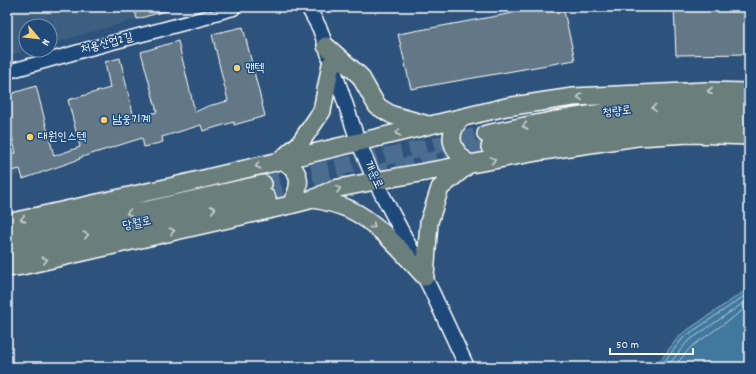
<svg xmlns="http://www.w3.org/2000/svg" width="756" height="374" font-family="Dekko,'Poor Story',sans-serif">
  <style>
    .built { fill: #3e5e7f }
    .water { fill: #41789e; stroke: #8daec5 }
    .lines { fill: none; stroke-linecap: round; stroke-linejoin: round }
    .shore { stroke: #b3c9d8; stroke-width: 1 }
    .building { fill: #647886; stroke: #fff }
    .trunk-tunnel { stroke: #4c6d90; stroke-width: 17; stroke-dasharray: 17 8; stroke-linecap: butt }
    .minor-casing { stroke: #fff; stroke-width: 13 }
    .tertiary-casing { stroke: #fff; stroke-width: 16 }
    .secondary-casing { stroke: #fff; stroke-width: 17 }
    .trunk-casing { stroke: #fff; stroke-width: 20 }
    .minor { stroke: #1f4a7a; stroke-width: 10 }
    .tertiary { stroke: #1f4a7a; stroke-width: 13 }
    .secondary { stroke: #1f4a7a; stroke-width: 14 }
    .trunk { stroke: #6b7f7c; stroke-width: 17 }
    .oneway { stroke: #cbd2d1 }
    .poi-dot { fill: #ffd166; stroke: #1f4a7a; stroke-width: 1.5 }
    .labels { text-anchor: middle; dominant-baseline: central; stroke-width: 3; stroke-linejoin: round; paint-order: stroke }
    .street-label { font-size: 12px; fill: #fff; stroke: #1f4a7a }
    .poi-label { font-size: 12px; fill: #fff; stroke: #1f4a7a; text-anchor: start }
  </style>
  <rect width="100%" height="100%" fill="#2d537c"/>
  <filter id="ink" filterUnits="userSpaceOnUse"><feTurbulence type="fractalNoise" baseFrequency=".025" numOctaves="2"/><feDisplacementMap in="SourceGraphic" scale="8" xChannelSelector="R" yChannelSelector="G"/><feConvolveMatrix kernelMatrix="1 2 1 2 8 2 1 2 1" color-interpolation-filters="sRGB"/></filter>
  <g filter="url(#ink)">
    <path class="built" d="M7 7H178L50 44V26H26V50H29L7 56Z
      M7 129 19 175 7 178Z"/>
    <path class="water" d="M749 288V367H655L680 335Z"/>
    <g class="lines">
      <path class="shore" d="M660 367 683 338 749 293
        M667 367 687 342 749 299
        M674 367 691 347 749 306"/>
    </g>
    <path class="building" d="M134 7H169V10L137 19Z
      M546 7H563L575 60 411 89 398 34Z
      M674 7H749V54L676 55Z
      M243 27 265 116 234 125V122L203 131 201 125 162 137 163 142 144 147 142 138 79 158 80 159 23 179 20 169 7 172V155L16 153 7 117V95L36 86 54 156 80 147 68 100 110 88 105 62 120 58 134 118 157 112 141 52 178 41 195 112 208 106 228 101 212 34Z"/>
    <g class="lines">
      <path class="trunk-tunnel" d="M372 174 490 147
        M263 184 486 134
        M267 198 345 180"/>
      <g class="minor-casing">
        <path id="minor" d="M208 17 234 10"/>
      </g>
      <g class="tertiary-casing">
        <path id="tertiary" d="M7 72 88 49 208 17"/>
      </g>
      <g class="secondary-casing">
        <path id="secondary" d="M308 7 320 29 358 141 375 181 411 249 433 294 467 367"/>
      </g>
      <g class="trunk-casing">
        <path id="trunk" d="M326 46 360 76 377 106 392 115 428 125
          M486 134C539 123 594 112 648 108 682 106 715 106 749 107
          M490 147 604 127 721 120 749 121
          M313 199C325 201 337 204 349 209 379 223 403 253 425 277
          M290 205C302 187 303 170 281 160L300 143 322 111 331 64
          M7 223 170 187 506 107 573 97 707 91 749 92
          M7 239 76 222 147 210 263 184
          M7 253 81 236 267 198
          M7 268 22 266 290 205 313 199 334 189 375 181 543 151 637 137 690 134 749 136
          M425 277 429 222 440 188 469 164C452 151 445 136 461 118"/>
      </g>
      <use href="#minor" class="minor"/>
      <use href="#tertiary" class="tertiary"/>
      <use href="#secondary" class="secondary"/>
      <use href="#trunk" class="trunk"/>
    </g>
    <defs><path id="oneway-chevron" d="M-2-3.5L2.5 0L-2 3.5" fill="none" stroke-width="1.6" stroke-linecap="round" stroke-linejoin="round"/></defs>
    <g class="oneway">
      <use href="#oneway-chevron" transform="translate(710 91) rotate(-180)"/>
      <use href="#oneway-chevron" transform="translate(580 97) rotate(177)"/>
      <use href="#oneway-chevron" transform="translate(654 108) rotate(177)"/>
      <use href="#oneway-chevron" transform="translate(525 126) rotate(168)"/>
      <use href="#oneway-chevron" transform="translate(398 133) rotate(168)"/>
      <use href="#oneway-chevron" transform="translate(493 160) rotate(-10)"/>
      <use href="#oneway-chevron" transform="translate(258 166) rotate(166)"/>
      <use href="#oneway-chevron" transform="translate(338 189) rotate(-15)"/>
      <use href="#oneway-chevron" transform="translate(213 209) rotate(-11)"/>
      <use href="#oneway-chevron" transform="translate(129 213) rotate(170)"/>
      <use href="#oneway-chevron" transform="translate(23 219) rotate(168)"/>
      <use href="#oneway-chevron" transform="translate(373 226) rotate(39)"/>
      <use href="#oneway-chevron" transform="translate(172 231) rotate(-13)"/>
      <use href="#oneway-chevron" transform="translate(86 235) rotate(-12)"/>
      <use href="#oneway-chevron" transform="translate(45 260) rotate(-13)"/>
    </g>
  </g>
  <g class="poi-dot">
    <circle cx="237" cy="68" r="4"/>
    <circle cx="104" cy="120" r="4"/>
    <circle cx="30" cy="137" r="4"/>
  </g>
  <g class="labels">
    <g class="street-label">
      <text transform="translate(107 44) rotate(-15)">처용산업2길</text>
      <text transform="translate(617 112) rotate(-6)">청량로</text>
      <text transform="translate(373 175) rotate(65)">개운로</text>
      <text transform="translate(137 224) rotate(-11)">당월로</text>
    </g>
    <g class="poi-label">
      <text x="245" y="68">맨텍</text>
      <text x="112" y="120">남웅기계</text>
      <text x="38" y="137">대원인스텍</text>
    </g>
  </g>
  <rect width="756" height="374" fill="none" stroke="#1f4a7a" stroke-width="24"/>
  <rect x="12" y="12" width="732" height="350" fill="none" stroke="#fff" stroke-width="1.5" filter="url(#ink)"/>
  <g transform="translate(38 38) rotate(118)"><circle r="19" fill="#1f4a7a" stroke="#7992af"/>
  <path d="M0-3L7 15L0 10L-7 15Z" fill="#ffd166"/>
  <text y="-6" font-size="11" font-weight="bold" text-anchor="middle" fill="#ffffff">N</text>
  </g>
  <path d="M610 348v6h83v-6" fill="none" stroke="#ffffff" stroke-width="2"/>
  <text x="616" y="348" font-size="12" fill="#ffffff" stroke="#1f4a7a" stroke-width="3" paint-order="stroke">50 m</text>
</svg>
